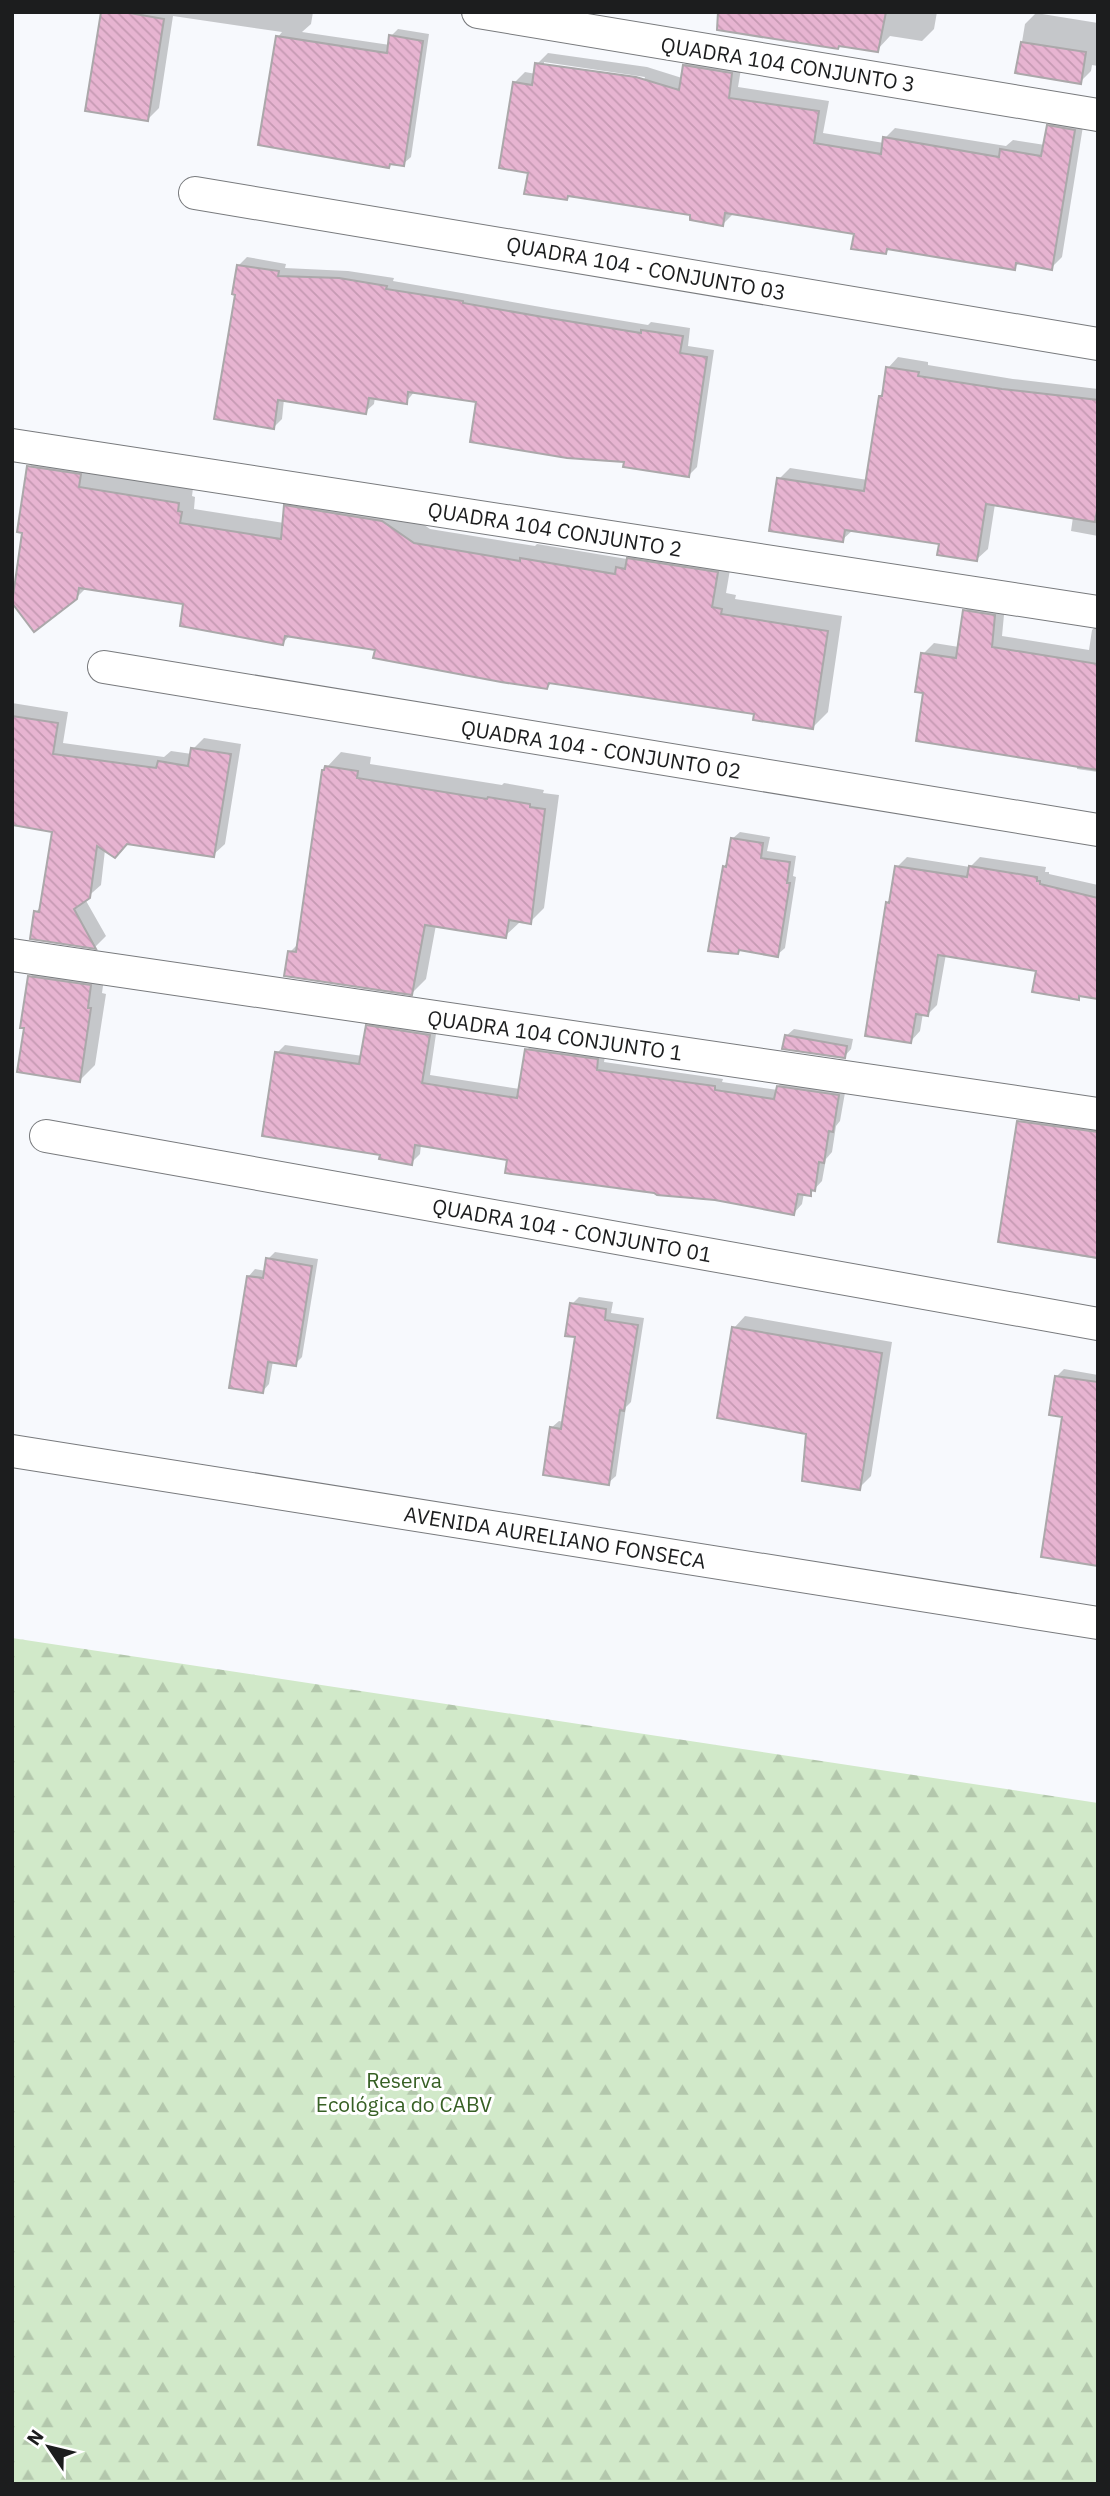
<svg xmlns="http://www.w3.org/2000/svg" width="1110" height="2496" font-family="'IBM Plex Sans',sans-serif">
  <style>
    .forest { fill: url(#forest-firs) }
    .shadow { fill: #0003; fill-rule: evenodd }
    .building { fill: url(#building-back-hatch); stroke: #aba8aa; stroke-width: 2 }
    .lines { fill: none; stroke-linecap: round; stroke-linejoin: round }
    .minor-casing { stroke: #787a7d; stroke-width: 34 }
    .minor { stroke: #fff; stroke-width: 32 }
    .labels { text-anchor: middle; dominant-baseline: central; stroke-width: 6; stroke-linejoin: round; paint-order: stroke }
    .street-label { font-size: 21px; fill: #1c1d1e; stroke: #fff }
    .park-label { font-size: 21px; fill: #376025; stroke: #fff }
  </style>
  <defs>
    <pattern id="forest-firs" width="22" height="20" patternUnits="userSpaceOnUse" patternTransform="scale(1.75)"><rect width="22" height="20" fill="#d1e9c9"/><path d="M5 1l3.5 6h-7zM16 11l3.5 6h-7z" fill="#b3c7ac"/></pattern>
    <pattern id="building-back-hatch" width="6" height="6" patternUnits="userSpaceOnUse" patternTransform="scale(1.75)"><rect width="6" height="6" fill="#e7b4d1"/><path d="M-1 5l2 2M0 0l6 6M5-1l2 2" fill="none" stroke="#c69ab3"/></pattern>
  </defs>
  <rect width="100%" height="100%" fill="#f7f9fd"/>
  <path class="forest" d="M12 1638 1098 1803V2484H12Z"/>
  <path class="shadow" d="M103 12H313L311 24 302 32 390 45 391 36 398 29 429 34 411 157 403 164 392 162 388 166 278 37 282 32 173 16 159 108 148 119Z
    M775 12H937L934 29 922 41 890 36 877 50Z
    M1036 13 1098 23V66L1092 65 1091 71 1080 82 1017 72 1025 24Z
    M548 53 647 67 682 78 684 65 695 55 742 63 738 87 829 101 823 133 884 143 885 138 895 128 1006 146 1013 140 1045 145 1048 126 1059 115 1084 120 1062 257 1051 268 1020 262 1014 268 890 248 885 253 856 233 734 213 723 224 692 214 571 194 567 198 530 171 514 83 525 72 536 74 537 64ZM544 62 645 77 644 80 544 66Z
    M247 257 286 264 285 268 348 271 394 278 393 281 552 309 648 325 651 322 690 328 688 346 714 350 697 467 689 475 626 460 478 400 415 391 406 402 375 397 374 404 365 412 284 399 282 419 274 427 237 293 238 266Z
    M898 357 928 362V365L1013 379 1098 389V536L1071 531 1073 517 995 504 988 549 977 559 941 542 853 530 842 540 779 479 790 468 868 480 880 396 884 392 888 368Z
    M44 452 193 488 192 496 195 497 194 509 284 523 285 506 300 491 397 506 430 529 535 546 537 544 627 559 633 553 732 558 726 593 736 595 735 599 842 616 828 712 813 727 756 712 552 682 547 687 377 648 290 635 283 643 186 603 87 587 76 598 24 532 29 467Z
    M975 600 1005 604 1002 636 1089 650 1092 630 1098 624V772L1077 769V765L925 692 923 654 934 643 959 647 965 611Z
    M12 703 68 712 63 743 164 757 171 751 192 754 193 749 204 738 241 744 225 844 213 855 128 842 105 850 101 885 85 899 106 936 95 947 32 938 36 912 42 905 54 830 12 824Z
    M341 752 371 757 370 764 502 785 504 783 544 790 543 793 559 795 544 908 530 922H520L505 936 436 925 426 979 412 993 290 952 299 943 327 767Z
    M740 832 770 837 767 851 796 856 793 876 796 877 785 948 777 955 741 949 738 952 724 867 728 864 732 839Z
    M907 857 970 867 980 857 1046 867 1045 872H1049V874L1098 885V998L1082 995 1078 998 1038 969 946 954 937 1005 928 1014 923 1013 920 1031 911 1041 887 903 892 899 897 867Z
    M45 962 105 971 102 993 106 994 95 1065 80 1080 30 977Z
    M376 1018 437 1027 430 1075 520 1089 527 1050 535 1041 606 1051 604 1062 723 1079 722 1082 778 1090V1086L787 1078 846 1087 840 1121 836 1126 832 1152 826 1159 822 1181 810 1194 804 1193 802 1204 794 1213 509 1158 421 1145 420 1154 411 1163 382 1153 277 1053 285 1045 363 1056 367 1026Z
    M794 1029 853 1039 851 1049 844 1057 786 1036Z
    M1026 1114 1098 1125V1259L1079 1256 1019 1122Z
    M275 1252 318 1259 302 1357 295 1364 273 1361 269 1384 262 1392 248 1277 255 1269 266 1271 268 1259Z
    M579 1297 613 1302 611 1313 644 1318 631 1402 626 1407 616 1476 608 1483 551 1428 559 1421 564 1422 577 1336 572 1304Z
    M745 1316 892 1342 871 1476 859 1488 808 1432 734 1328Z
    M1064 1369 1098 1375V1563L1057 1376Z"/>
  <path class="building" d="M101 12H124L164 19 148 121 85 111Z
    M718 12H886L878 52 839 46 838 49 717 30Z
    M389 35 423 41 404 166 390 164 389 168 258 145 276 36 387 53Z
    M1021 42 1086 52 1081 84 1015 73Z
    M535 63 636 77 679 90 683 65 732 73 729 98 819 111 814 143 881 154 883 137 999 157 1000 149 1041 156 1047 125 1075 130 1052 270 1016 263 1015 270 887 249 886 254 851 249 854 234 725 213 723 226 690 220V215L568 196 567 200 524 194 528 173 499 168 513 82 532 85Z
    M237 265 279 271 278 276 339 278 387 286 386 289 463 301V303L543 317 641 333V330L683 336 680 353 707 357 689 477 623 467 624 462 567 458 470 442 476 402 408 392 407 404 369 398 366 414 278 400 274 429 214 419 235 295 232 294Z
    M886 367 919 372 918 376 1002 389 1098 400V505L1095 522 986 504 977 561 937 555 939 544 845 530 843 542 769 531 777 478 864 491 879 396H882Z
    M27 466 81 474 79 487 179 503 178 511 182 512 180 523 281 539 284 505 382 521 414 543 520 561V558L615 574 616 567 625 569 627 558 718 572 712 607 722 609 721 614 828 631 813 729 753 720 754 714 549 683 547 689 501 682 373 658 375 650 285 636 283 645 180 626 183 604 79 588 77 599 34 632 12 603 22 533 17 532Z
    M963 610 995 615 992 647 1098 664V770L916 741 923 693 915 692 921 653 956 658Z
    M12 716 58 723 53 754 156 768 158 761 188 766 191 748 231 754 214 857 127 844 115 858 97 846 90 898 74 909 96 949 30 939 34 911 39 912 52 832 12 825Z
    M325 766 358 771 357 778 487 799 488 797 530 804V807L545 809 531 924 509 920 506 938 425 925 412 995 284 976 288 951 296 952 322 770H324Z
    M731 838 763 843 761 858 790 862 787 883H790L778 957 739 950 738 954 708 951 723 866 726 867Z
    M895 866 967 877 969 866 1037 877V881H1040V884L1098 898V999L1079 996V1000L1032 992 1036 971 938 955 928 1016 916 1014 911 1043 865 1036 886 902 889 903Z
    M28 976 91 985 88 1008H91L80 1082 17 1072 24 1028H20Z
    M366 1025 430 1035 422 1083 517 1098 525 1049 598 1059 597 1070 715 1086V1090L774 1099 777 1086 839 1095 833 1132 829 1131 824 1163 819 1162 815 1191 811 1190V1196L798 1194 794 1215 715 1200 657 1195 654 1193 505 1173 507 1160 415 1145 412 1165 379 1159 380 1155 262 1136 275 1052 359 1064Z
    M785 1035 847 1046 845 1058 782 1049Z
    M1017 1121 1098 1132V1258L998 1242Z
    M266 1258 312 1266 296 1366 268 1362 263 1393 229 1388 247 1276 263 1278Z
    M570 1303 606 1309 605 1320 638 1325 624 1411 620 1410 609 1485 543 1475 550 1427 561 1429 575 1337 565 1336Z
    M732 1327 882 1353 860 1490 802 1481 806 1434 717 1418Z
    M1055 1376 1098 1382V1566L1041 1557 1062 1417 1049 1415Z"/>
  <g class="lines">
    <g class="minor-casing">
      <path id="minor" d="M478 12 1098 115
        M195 193 1098 344
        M12 445 1098 612
        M104 667 1098 830
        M12 955 1098 1114
        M46 1136 1098 1324
        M12 1451 1098 1623"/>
    </g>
    <use href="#minor" class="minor"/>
  </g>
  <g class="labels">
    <g class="street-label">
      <text transform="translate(788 64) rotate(9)">QUADRA 104 CONJUNTO 3</text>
      <text transform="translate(646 268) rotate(10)">QUADRA 104 - CONJUNTO 03</text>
      <text transform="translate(555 529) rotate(9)">QUADRA 104 CONJUNTO 2</text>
      <text transform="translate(601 749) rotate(9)">QUADRA 104 - CONJUNTO 02</text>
      <text transform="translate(555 1035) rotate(8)">QUADRA 104 CONJUNTO 1</text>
      <text transform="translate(572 1230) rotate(10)">QUADRA 104 - CONJUNTO 01</text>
      <text transform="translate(555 1537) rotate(9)">AVENIDA AURELIANO FONSECA</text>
    </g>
    <g class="park-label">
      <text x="404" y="2080">Reserva<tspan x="404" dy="24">Ecológica do CABV</tspan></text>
    </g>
  </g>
  <rect width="1110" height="2496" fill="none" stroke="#1c1d1e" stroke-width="28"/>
  <g transform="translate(49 2447) rotate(305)" stroke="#ffffff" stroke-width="5" paint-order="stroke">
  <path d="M0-5L12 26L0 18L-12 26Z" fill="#1c1d1e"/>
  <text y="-10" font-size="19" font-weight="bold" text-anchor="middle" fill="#1c1d1e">N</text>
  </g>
</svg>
